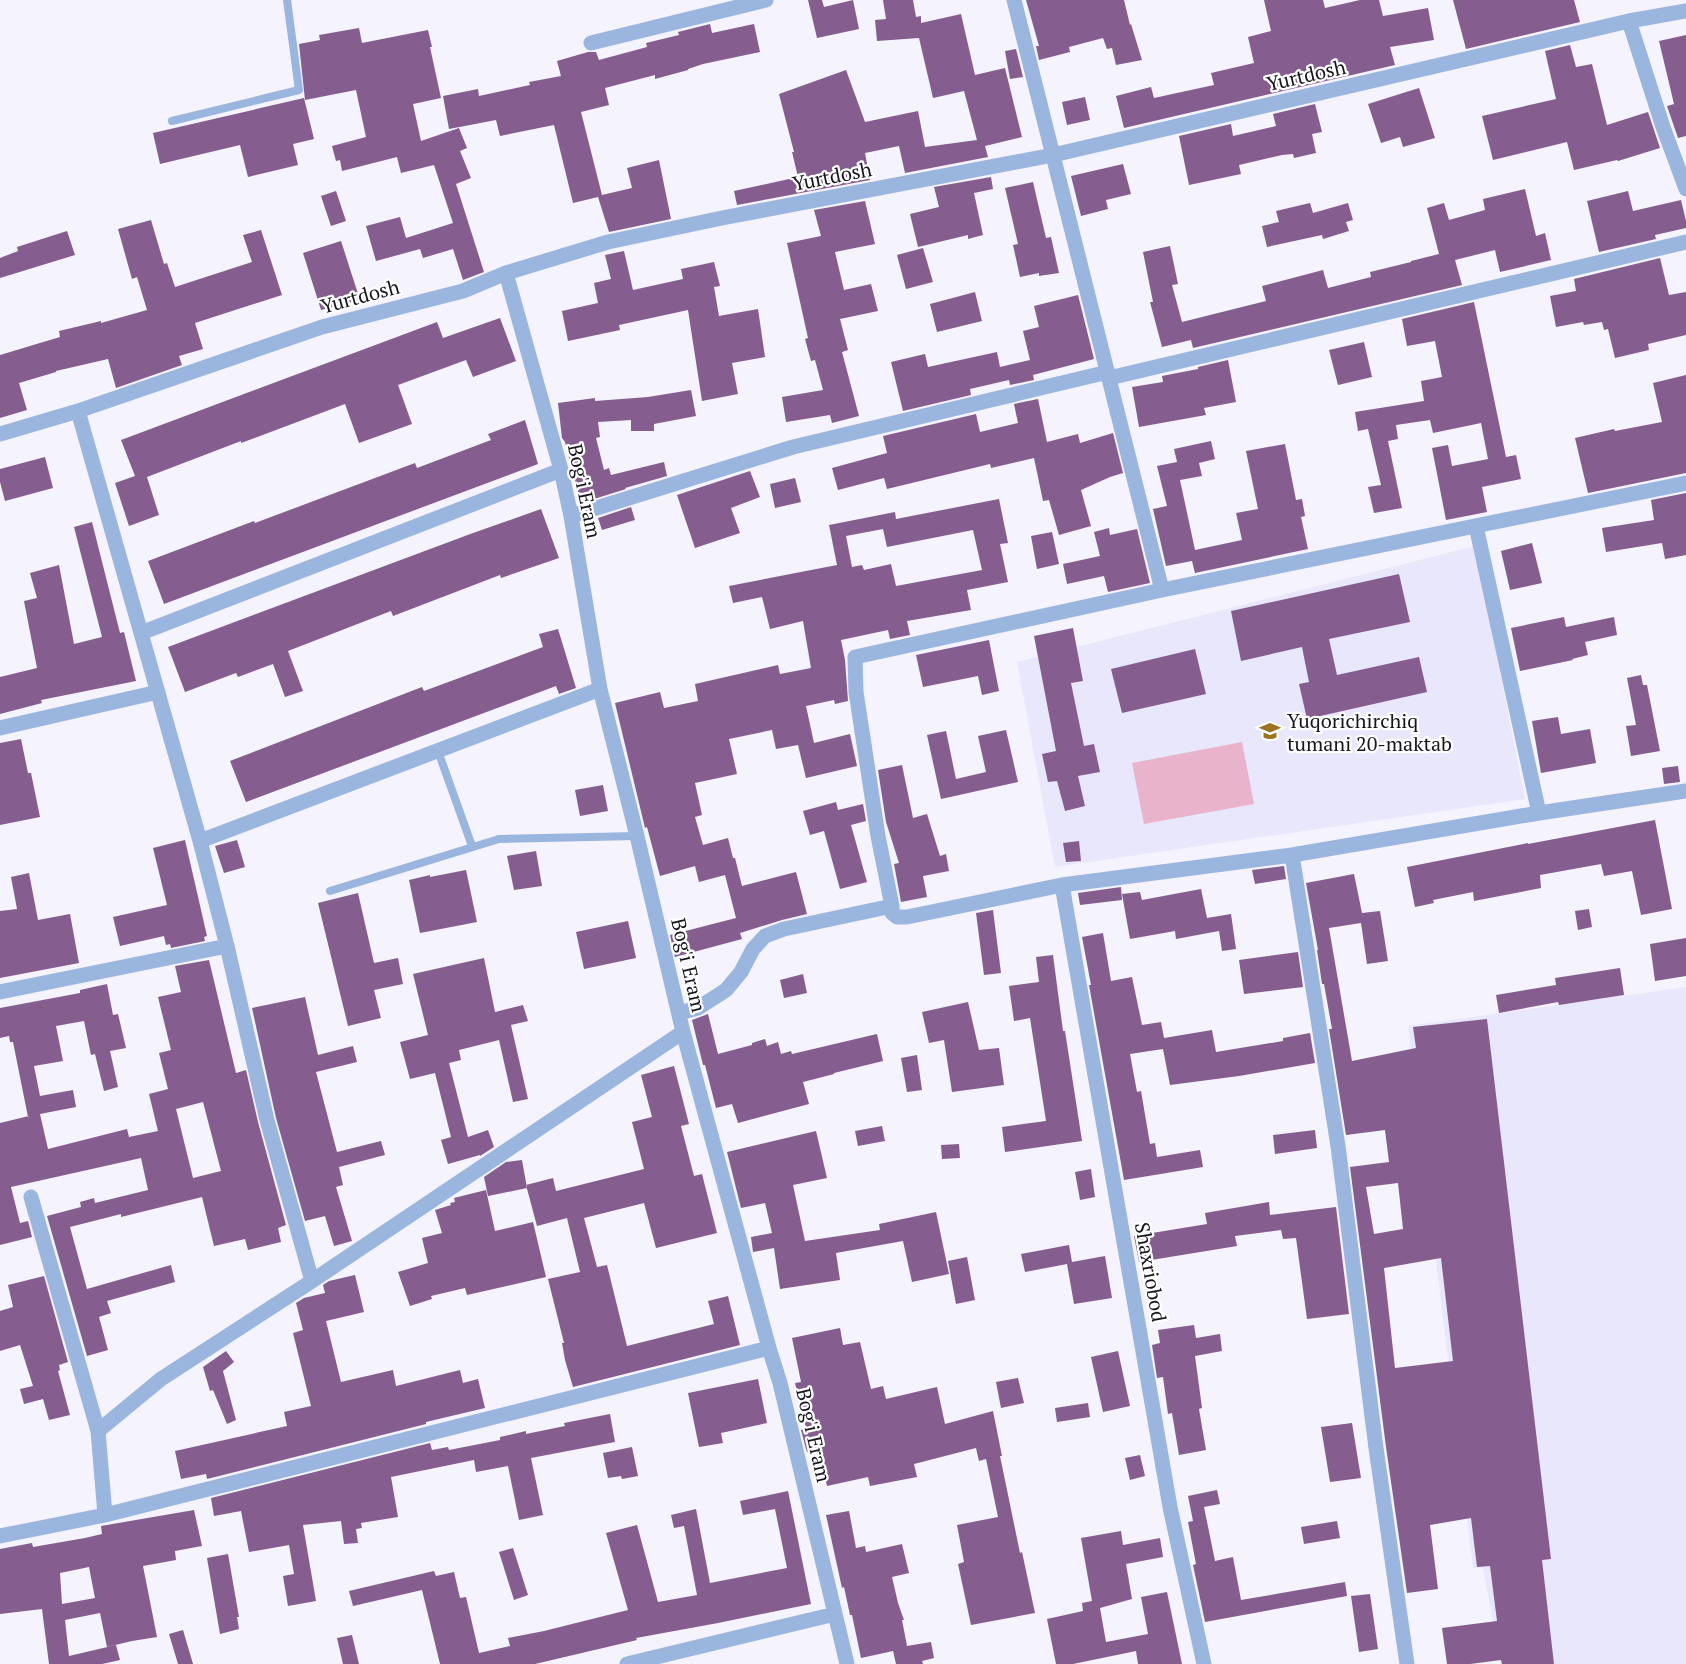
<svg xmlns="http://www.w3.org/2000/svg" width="1686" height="1664" font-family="'PT Serif',serif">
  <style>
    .built { fill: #e9e7fc }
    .green { fill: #eab3cc }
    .building { fill: #855d8e; fill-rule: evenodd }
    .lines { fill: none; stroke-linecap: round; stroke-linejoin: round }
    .lane { stroke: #9ab5de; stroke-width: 8 }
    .street { stroke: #9ab5de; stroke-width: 15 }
    .labels { text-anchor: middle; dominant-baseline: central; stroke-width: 4.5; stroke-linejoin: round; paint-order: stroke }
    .street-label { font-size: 20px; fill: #16161c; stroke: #fff }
    .poi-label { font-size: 20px; fill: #16161c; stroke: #fff; text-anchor: start }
  </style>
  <rect width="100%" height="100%" fill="#f4f3fe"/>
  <path class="built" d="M1475 546 1525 799 1055 867 1017 662Z
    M1686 987V1664H1501L1483 1568H1473L1408 1026Z"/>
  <path class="green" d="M1242 742 1254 804 1144 824 1132 763Z"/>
  <path class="building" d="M808 0H822L824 7 853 0 859 29 817 38Z
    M883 0H913L916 17 921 16V23L961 14 975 75 1005 68 1022 137 985 146 988 157 905 173 899 146 865 153 870 180 737 205 734 191 798 177 792 152H794L779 94 846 70 865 122 918 111 925 147 977 140 964 91 933 98 919 38 877 41 875 20 886 19Z
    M1026 0H1124L1130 25 1131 24 1142 60 1116 65 1112 48 1107 49 1103 38 1069 47 1070 52 1039 60 1036 46H1039Z
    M1264 0H1323L1325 8 1360 0H1379L1383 16 1428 8 1434 40 1390 47 1395 65 1124 128 1116 96 1151 87 1154 98 1214 85 1211 73 1254 63 1248 37 1271 31Z
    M1453 0H1574L1580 22 1466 49Z
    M710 24 712 33 754 24 760 52 703 64 688 69V70L655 79V75L605 88 609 105 581 112 602 195 632 188 627 168 659 160 671 219 609 232 598 197 573 203 554 125 500 136 496 120 449 129 443 96 478 89 479 96 530 85 529 82 561 76 557 61 588 52H596L599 60 647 47 646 43 679 35 678 32Z
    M359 28 362 43 428 30 432 47H430L441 98 413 104 421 141 459 128 467 148 460 151 471 178 456 184 484 272 463 280 453 249 423 258 420 249 376 261 366 226 400 217 406 238 453 223 434 165 401 173 397 157 342 171 340 160 336 161 332 146 366 137 356 90 305 100 299 44 320 40 319 35Z
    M1686 35V136L1678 138 1667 106 1674 104 1659 41Z
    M1570 45 1576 67 1592 64 1607 125 1648 112 1660 148 1618 161 1617 160 1574 170 1567 142 1493 160 1482 116 1556 99 1545 51Z
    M1016 49 1023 77 1010 79 1005 51Z
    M1419 88 1435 138 1403 147 1400 137 1381 143 1368 104Z
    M1085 97 1090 120 1067 125 1062 102Z
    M304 98 314 139 293 144 298 165 248 177 240 145 160 164 153 133Z
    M1315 104 1322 132 1312 134 1316 153 1294 158 1293 154 1282 155 1239 165 1241 174 1189 185 1179 136 1231 124 1233 136 1276 126 1273 114Z
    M1123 164 1131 194 1106 200 1108 209 1081 216 1071 176Z
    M991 177 993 189 974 193 983 235 968 239V235L918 247 910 214 939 207 934 187Z
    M1033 182 1046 238 1051 237 1059 273 1039 276V273L1020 277 1013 245 1018 244 1005 188Z
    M1525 189 1536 236 1545 233 1551 260 1500 272 1495 250 1455 260 1462 285 1193 348 1191 340 1162 347 1150 302H1153L1143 252 1170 246 1178 284 1172 285 1182 322 1266 301 1262 286 1323 270 1328 288 1371 277 1370 272 1411 262V261L1439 254 1427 208 1444 203 1449 220 1485 210 1483 199Z
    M336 191 346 221 331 226 321 196Z
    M1628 191 1633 211 1681 200 1686 221V228L1655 235 1656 239 1599 252 1587 201Z
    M865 201 875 244 835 252 844 290 871 284 878 311 840 319 848 350 842 352 859 416 832 423 830 415 786 422 782 397 823 390 815 360 811 361 805 339 808 338 787 243 821 236 814 210Z
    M1310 203 1313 213 1348 203 1353 220 1346 222 1349 231 1323 239 1322 235 1267 247 1262 226 1279 222 1276 211Z
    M151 220 164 264 167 263 175 287 252 262 243 235 261 230 282 295 195 323 203 349 179 356 182 365 116 388 108 359 56 371V372L19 383 27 410 0 418V355L60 337 59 331 101 321V323L147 310 137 277 132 279 118 229Z
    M67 231 75 255 0 278V258L18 251 17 247Z
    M341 241 360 300 321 310 303 253Z
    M923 248 933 282 906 289 897 255Z
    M624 251 633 290 683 279 681 269 714 262 720 286 714 287 719 316 758 309 765 357 732 363 738 394 702 401 688 310 619 325 620 330 568 341 562 311 598 303 594 283 611 279 605 255Z
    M1660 258 1669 295 1686 292V335L1648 344 1649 350 1615 358 1608 329 1604 330 1602 322 1584 325 1583 322 1556 327 1550 296 1576 291 1574 279Z
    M975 292 982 321 937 332 930 304Z
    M1078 295 1094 359 1033 375 1034 380 1010 385 1009 380 970 389 971 395 903 411 891 362 925 354 928 367 997 352 1000 367 1030 360 1023 331 1039 327 1034 306Z
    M1474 302 1506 457 1516 455 1521 479 1482 487 1487 512 1446 520 1432 448 1448 445 1452 466 1488 459 1481 423 1433 433 1430 420 1396 425 1398 439 1388 441 1402 508 1374 513 1368 487 1381 485 1368 429 1358 431 1355 412 1424 401 1421 381 1442 377 1435 341 1407 346 1402 319Z
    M500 318 516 361 473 377 466 360 398 385 412 424 359 443 345 404 241 443V441L147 477 159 515 129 526 115 483 135 476 121 440 437 322 443 338Z
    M1364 342 1372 377 1338 385 1329 350Z
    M1228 360 1236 402 1204 408 1206 415 1139 427 1132 387 1163 382 1162 376 1198 369V367Z
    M1686 375V473L1588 493 1575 438 1614 429 1615 431 1662 422 1653 383Z
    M691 390 696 416 654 424V431H631V420L598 422 600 437 596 438 604 470 609 468 611 475 664 462 667 476 625 488 626 489 581 503 565 442 562 438 558 403 595 398V401L648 397Z
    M1038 399 1047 442 1078 434 1080 443 1113 433 1123 473 1110 477 1081 490 1091 526 1059 535 1049 500 1043 501 1034 458 991 468 990 464 887 489 884 478 838 490 832 468 887 453 883 436 976 414 980 432 1018 423 1014 404Z
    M525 420 538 464 164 604 148 561 254 521 255 523 415 463 417 468 491 440 488 434Z
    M1211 441 1215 459 1199 463 1202 476 1180 480 1195 550 1242 540 1236 513 1258 509 1246 451 1285 444 1296 500 1302 499 1305 516 1301 517 1308 549 1195 573 1192 561 1166 566 1153 509 1167 506 1157 466 1177 462 1174 449Z
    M45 457 53 488 5 501 0 482V469Z
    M750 471 760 497 731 508 740 533 695 548 677 495Z
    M795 478 801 502 775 508 770 484Z
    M1686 493V555L1665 559 1662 543 1606 552 1602 528 1654 520 1651 500Z
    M999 499 1008 543 1000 544 1008 582 967 590 971 610 907 621 910 635 890 639 888 630 841 640 845 660 848 701 835 704 834 700 806 706 814 743 850 734 857 766 806 778 798 745 776 749 772 730 729 739 737 774 695 783 702 815 695 817 703 845 728 838 733 858H735L742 886 796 872 807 914 782 920 740 933 742 939 675 957 670 935 736 918 725 875 699 882 695 866 660 876 647 827 645 828 615 703 660 692 664 708 698 701 695 684 778 665 780 674 811 668 803 621 770 629 762 597 733 603 729 586 837 565 829 525 895 512 896 519ZM883 529 887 547 973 530 982 570 896 586 891 564 864 570 862 565 852 567 846 536Z
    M631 507 635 520 602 530 598 518Z
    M541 509 559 558 501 578 500 575 393 616 391 611 288 651 303 691 285 697 273 664 238 677 236 673 185 692 168 647 473 533Z
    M92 522 120 633 124 632 136 681 41 700 42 703 0 714V677L37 668 24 601 37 598 30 573 59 565 74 644 102 637 74 527Z
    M1109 528 1110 535 1137 529 1150 583 1108 592 1104 576 1067 584 1063 564 1100 556 1094 532Z
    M1052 532 1059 564 1037 569 1031 536Z
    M1532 543 1542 583 1510 590 1501 551Z
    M1399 574 1410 622 1329 639 1337 675 1419 657 1427 692 1307 719 1299 684 1309 682 1302 647 1241 661 1231 611Z
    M1564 617 1566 627 1614 617 1617 635 1585 642 1588 655 1572 659 1573 660 1520 671 1511 628Z
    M1073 628 1083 681 1071 683 1084 746 1094 744 1100 772 1078 776 1085 806 1065 811 1057 781 1048 782 1042 754 1056 751 1034 636Z
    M558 629 576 688 559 694 556 686 246 802 230 761 422 687 424 691 543 647 539 634Z
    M989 640 999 691 982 695 978 676 923 687 916 655Z
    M1195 649 1206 694 1122 713 1111 669Z
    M1641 675 1643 685H1647L1660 751 1631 756 1626 726 1636 725 1627 678Z
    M1558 717 1561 734 1590 729 1596 763 1541 773 1532 721Z
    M1006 730 1018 782 941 799 927 735 946 731 956 779 986 772 978 736Z
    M21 739 28 773H31L40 817 0 825V743Z
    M902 765 913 818 927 814 940 856 946 854 949 871 923 876 927 897 901 902 894 864 899 863 886 822 878 770Z
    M1678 766 1680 782 1664 784 1662 768Z
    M603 785 608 811 580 816 575 790Z
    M836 802 838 810 863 804 866 821 851 825 867 882 840 889 824 831 810 835 803 811Z
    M1655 820 1672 909 1641 915 1632 871 1604 876 1601 864 1540 875 1541 888 1474 901 1473 892 1433 900 1434 903 1415 907 1407 867 1528 843V844Z
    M185 840 207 936 204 937 205 941 171 948 170 944 166 945 164 936 120 946 113 917 167 905 153 848Z
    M237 840 245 867 224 873 215 846Z
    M1079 841 1081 861 1066 862 1063 843Z
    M536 851 542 886 514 890 507 856Z
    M1284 866 1286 879 1255 884 1252 870Z
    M466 870 477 922 420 933 409 880 430 875V877Z
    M29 873 38 920 70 914 79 963 0 978V911L17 909 11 877Z
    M1354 874 1362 913 1380 911 1388 961 1367 964 1361 923 1329 928 1352 1061 1416 1048 1413 1027 1487 1019 1551 1559 1542 1560 1554 1664H1502L1501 1660 1470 1664H1447L1442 1628 1497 1621 1490 1566 1477 1567 1471 1518 1430 1525 1438 1589 1407 1593 1386 1447 1350 1167 1389 1162 1385 1130 1346 1135 1329 1029H1332L1324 984H1322L1317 950H1318L1306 883ZM1398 1183 1403 1229 1374 1234 1366 1187ZM1441 1258 1453 1361 1395 1368 1384 1268Z
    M1121 887 1122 900 1080 905 1078 893Z
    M1201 889 1207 918 1231 914 1236 949 1222 951 1219 931 1176 939 1175 931 1130 939 1122 894 1140 892 1142 900Z
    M358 893 374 963 398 958 403 984 374 990 381 1018 348 1026 318 903Z
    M1589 909 1592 927 1578 930 1575 911Z
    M993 910 1001 973 984 975 976 913Z
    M628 921 636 958 584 969 576 932Z
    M1103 933 1111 981 1132 977 1142 1025 1161 1022 1164 1038 1212 1030 1216 1052 1283 1041V1038L1310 1033 1315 1063 1239 1076 1170 1085 1163 1049 1130 1054 1137 1092 1141 1091 1150 1144 1155 1143 1157 1157 1200 1150 1203 1167 1124 1180 1089 985H1091L1082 937Z
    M1686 938V976L1655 981 1650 944Z
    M1298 952 1303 987 1244 994 1239 960Z
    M1053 955 1063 1031H1065L1082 1141 1005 1152 1002 1127 1046 1121 1030 1018 1014 1021 1009 986 1039 982 1036 957Z
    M484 958 495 1012 523 1005 528 1021 511 1025 528 1099 513 1102 499 1040 459 1050 461 1060 449 1063 468 1137 488 1130 494 1147 480 1156V1155L448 1164 441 1140 451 1137 435 1073 410 1079 400 1042 428 1035 413 974Z
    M209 960 236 1073 246 1070 258 1122 286 1225 278 1228 281 1242 248 1250 245 1239 214 1246 202 1197 121 1217V1214L70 1227 87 1289 171 1265 175 1282 107 1301 111 1313 99 1317 108 1350 87 1356 47 1216 81 1207 80 1202 94 1198 95 1203 148 1190 141 1158 11 1187 20 1223 28 1221 32 1237 0 1245V1123L29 1116 28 1117 13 1042H10L9 1036 0 1038V1008L80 993V990L107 984 113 1015 118 1014 126 1048 110 1051 118 1087 104 1091 95 1054 91 1055 84 1021 56 1026 63 1061 34 1066 40 1096 73 1090 76 1107 40 1114 48 1149 127 1129 129 1137 158 1131 149 1094 168 1089 159 1053 171 1050 158 997 181 992 175 966ZM203 1102 221 1171 193 1178 176 1109Z
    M1620 968 1624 995 1559 1005 1558 1002 1499 1013 1496 995 1556 985 1555 978Z
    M803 974 807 993 784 998 780 980Z
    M305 997 318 1055 353 1046 357 1062 316 1072 337 1152 381 1141 385 1155 339 1167 343 1185 336 1187 352 1241 334 1246 325 1216 305 1221 276 1118 252 1008Z
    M968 1002 979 1050 999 1048 1004 1085 952 1092 944 1040 929 1043 922 1012Z
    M708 1014 718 1054 752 1045V1043L765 1039 767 1046 778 1042 781 1054 791 1051 792 1054 877 1034 883 1061 834 1073V1074L803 1082 809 1104 738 1123 732 1104 716 1108 705 1065H703L692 1020Z
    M917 1055 922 1090 907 1092 901 1058Z
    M674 1066 689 1124 681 1126 694 1176 702 1174 717 1233 656 1248 644 1203 584 1218 597 1267 607 1265 627 1346 714 1324 708 1301 728 1296 740 1345 573 1387 565 1360 562 1343H564L548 1279 580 1272 567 1218 537 1226 526 1185 553 1178 556 1191 644 1169 632 1122 652 1117 641 1075Z
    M882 1126 885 1141 858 1146 855 1131Z
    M1315 1130 1317 1148 1275 1154 1273 1135Z
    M816 1131 827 1178 793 1185 805 1241 880 1230 879 1224 936 1212 949 1274 912 1282 903 1241 836 1253 840 1280 780 1289 774 1248 753 1252 751 1237 772 1233 765 1203 741 1208 727 1152Z
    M959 1144 960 1158 942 1159 941 1145Z
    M522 1160 527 1188 488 1196 484 1177 506 1162Z
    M1091 1169 1095 1197 1080 1200 1075 1172Z
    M486 1190 495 1231 533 1222 546 1277 467 1295 465 1288 431 1296 432 1299 410 1306 398 1272 428 1263 422 1238 442 1233 435 1210 451 1205 450 1203 455 1202 454 1198Z
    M1269 1202 1270 1215 1336 1207 1349 1314 1307 1319 1296 1238 1283 1239 1281 1230 1235 1236 1237 1246 1139 1262 1134 1236 1207 1224 1205 1213Z
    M1069 1245 1072 1262 1105 1256 1112 1298 1074 1304 1067 1264 1025 1272 1021 1254Z
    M967 1257 975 1300 956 1304 948 1261Z
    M355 1275 364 1312 326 1321 341 1382 393 1370 396 1386 460 1370 463 1383 478 1379 485 1408 426 1422V1424L207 1479 206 1474 181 1479 175 1451 287 1426 284 1412 311 1406 293 1333 303 1330 296 1303 304 1298 325 1293 323 1285 329 1281Z
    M44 1276 68 1362 59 1365 60 1370 58 1371 70 1415 49 1420 43 1399 24 1404 20 1389 33 1386 20 1345 0 1351V1311L13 1307 8 1285Z
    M1194 1325 1196 1338 1220 1334 1222 1351 1195 1356 1202 1408 1199 1409 1206 1450 1179 1455 1172 1413 1168 1414 1163 1377 1157 1378 1152 1345 1160 1343 1158 1330Z
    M840 1328 843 1345 860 1342 871 1389 883 1386 886 1399 937 1387 945 1424 993 1411 1002 1456H1000L1020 1553 1022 1552 1035 1613 971 1625 958 1564 964 1562 957 1525 998 1517 986 1459 979 1461 976 1448 914 1464 917 1477 870 1486 868 1477 827 1486 819 1449 807 1452 805 1445 801 1430 806 1428 795 1383 801 1382 792 1338Z
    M226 1351 234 1362 223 1371 236 1420 227 1424 213 1390 210 1391 203 1367Z
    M1118 1351 1130 1406 1103 1412 1091 1357Z
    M1018 1378 1024 1403 1001 1408 996 1382Z
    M758 1379 767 1423 721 1433 723 1443 699 1447 688 1393Z
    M1088 1403 1090 1417 1057 1422 1055 1408Z
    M610 1414 615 1442 531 1458 543 1515 519 1520 508 1466 476 1472 474 1460 391 1477 398 1517 361 1523 362 1528 356 1529 358 1543 344 1544 341 1521 303 1525 316 1601 288 1606 283 1576 294 1574 289 1545 249 1552 241 1511 214 1516 211 1498 430 1443 432 1450 448 1447 449 1450 500 1440V1437L526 1431V1434L565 1426 564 1423Z
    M1352 1423 1361 1478 1330 1482 1321 1427Z
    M632 1447 638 1476 622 1479 621 1476 608 1478 603 1453Z
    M1140 1455 1145 1476 1130 1480 1125 1458Z
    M1217 1490 1220 1504 1204 1507 1215 1561 1233 1557 1241 1600 1345 1582 1347 1596 1205 1622 1193 1565 1196 1564 1188 1522 1193 1521 1188 1496Z
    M788 1491 811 1604 718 1623 636 1638 637 1640 535 1664H440L422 1590 353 1606 349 1591 434 1571 436 1576 454 1572 460 1598 466 1597 479 1653 510 1646 508 1638 544 1631 628 1610 606 1533 637 1525 658 1602 697 1595 684 1526 674 1528 671 1515 696 1509 710 1583 787 1568 775 1509 743 1515 740 1501Z
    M194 1510 202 1546 175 1551 176 1560 143 1566 157 1637 132 1641 107 1647 100 1613 65 1620 69 1656 116 1645 120 1660 102 1664H49L42 1609 0 1614V1549L32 1543 33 1547 85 1538 102 1534 101 1526ZM89 1567 95 1598 62 1604 60 1573Z
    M849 1511 856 1548 865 1546 866 1552 902 1544 909 1573 892 1577 898 1603 904 1620H902L907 1646 931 1642 934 1658 922 1661 923 1664H896L893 1651 861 1658 852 1615H850L844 1587 842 1588 826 1515Z
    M1337 1521 1340 1538 1304 1544 1301 1527Z
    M1121 1531 1123 1545 1160 1538 1163 1557 1126 1564 1132 1599 1100 1608 1106 1642 1148 1634 1141 1597 1167 1592 1182 1664H1138L1136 1651 1073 1664H1056L1047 1619 1083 1611 1082 1603 1092 1601 1081 1538Z
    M513 1548 528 1595 514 1600 499 1552Z
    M228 1554 239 1617H237L239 1629 220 1634 207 1558Z
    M1370 1594 1378 1649 1359 1652 1351 1596Z
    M183 1630 193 1664H178L169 1634Z
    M352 1635 359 1664H343L337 1638Z"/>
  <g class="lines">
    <path class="lane" d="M172 121 299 90 287 0
      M438 751 472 846
      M330 891 499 839 637 836"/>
    <path class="street" d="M1014 0 1162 590
      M1629 21 1663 127 1686 189
      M591 43 766 0
      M506 273 561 470 571 516 600 689 637 836 683 1032 769 1348 780 1383 847 1664
      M1109 378 1686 242
      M78 411 200 841 227 946 267 1120 312 1281
      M0 434 78 411 322 327 463 291 506 273 608 242 722 218 1053 155 1629 21 1686 11
      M571 516 793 447 1108 372
      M1476 526 1539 813
      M141 633 561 470
      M0 728 158 692
      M200 841 600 689
      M1292 855 1338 1146 1376 1448 1407 1664
      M1062 885 1170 1507 1204 1664
      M892 906 878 836 856 692 855 657 1162 590 1686 483
      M0 992 227 946
      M679 1013 698 1008 726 990 741 972 753 949 765 936 784 929 892 906V913L897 917H907L1062 885 1292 855 1539 813 1686 791
      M31 1197 98 1431
      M105 1515 98 1431 161 1379 312 1281 683 1032
      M0 1536 105 1515 769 1348
      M627 1664 835 1614"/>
  </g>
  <defs>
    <g id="school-bare" transform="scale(1.62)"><path d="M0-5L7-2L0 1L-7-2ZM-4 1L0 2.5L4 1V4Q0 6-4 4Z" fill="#9c7421" stroke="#fff" stroke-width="2.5" paint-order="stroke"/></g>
  </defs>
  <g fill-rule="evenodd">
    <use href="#school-bare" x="1270" y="731"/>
  </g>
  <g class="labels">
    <g class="street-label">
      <text transform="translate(1306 75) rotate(-13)">Yurtdosh</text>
      <text transform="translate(832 176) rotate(-11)">Yurtdosh</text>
      <text transform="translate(360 296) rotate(-15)">Yurtdosh</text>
      <text transform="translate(585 491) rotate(78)">Bog'i Eram</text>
      <text transform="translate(689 965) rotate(77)">Bog'i Eram</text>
      <text transform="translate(1151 1272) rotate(80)">Shaxriobod</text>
      <text transform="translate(814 1435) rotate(77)">Bog'i Eram</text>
    </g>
    <g class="poi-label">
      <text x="1287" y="720">Yuqorichirchiq<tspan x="1287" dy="23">tumani 20-maktab</tspan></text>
    </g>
  </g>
</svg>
